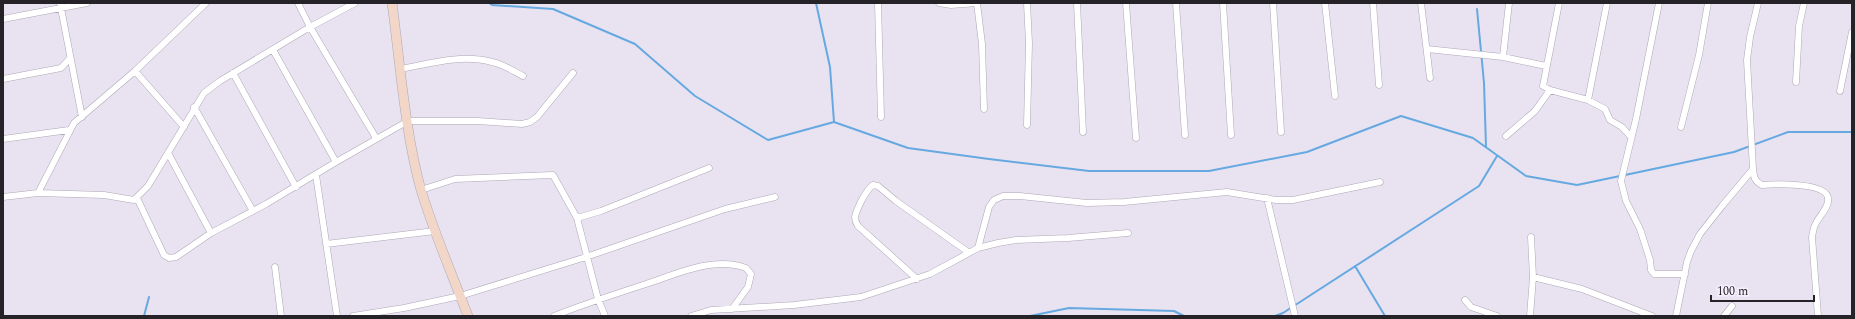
<svg xmlns="http://www.w3.org/2000/svg" width="1855" height="319" font-family="Spectral,serif">
  <style>
    .lines { fill: none; stroke-linecap: round; stroke-linejoin: round }
    .stream { stroke: #66a9e1; stroke-width: 2 }
    .street-casing { stroke: #ada8b5; stroke-width: 7 }
    .secondary-casing { stroke: #ada8b5; stroke-width: 10 }
    .street { stroke: #fff; stroke-width: 6 }
    .secondary { stroke: #f2d7c9; stroke-width: 9 }
  </style>
  <rect width="100%" height="100%" fill="#e9e3f1"/>
  <g class="lines">
    <path class="stream" d="M489 3 492 5 553 9 635 44 695 96 768 140 834 122 908 148 989 159 1089 171H1209L1307 152 1401 116 1473 138 1526 176 1577 185 1620 176
      M816 3 830 67 834 122
      M1477 9 1484 83 1486 147
      M1625 175 1734 152 1788 132H1852
      M1355 266 1385 316
      M144 316 149 297
      M1030 316 1069 308 1174 311 1184 316
      M1275 316 1283 313 1479 186 1497 156"/>
    <g class="street-casing">
      <path id="street" d="M60 3 82 117
        M298 3 310 27 376 138
        M878 3 881 117
        M939 3 951 5 977 3
        M977 3 982 44 984 109
        M1027 3 1029 43 1027 125
        M1077 3 1083 132
        M1126 3 1136 138
        M1176 3 1185 135
        M1223 3 1231 135
        M1273 3 1281 132
        M1325 3 1335 96
        M1373 3 1379 85
        M1421 3 1430 78
        M1559 3 1543 86 1550 90 1588 100 1605 109 1610 120 1622 127 1631 137
        M1659 3 1636 119 1621 181 1626 201 1640 229 1650 260 1651 270 1654 274H1685
        M3 19 87 3
        M1427 49 1503 57 1546 66
        M273 50 336 162
        M1503 57 1509 3
        M401 69C432 63 461 54 492 62 503 64 513 71 523 76
        M135 71 184 127
        M233 73 296 187
        M3 79 61 68 70 58
        M1796 82 1799 26 1804 3
        M1840 91 1852 32
        M1588 100 1607 3
        M194 107 253 211
        M1681 127 1699 55 1708 3
        M1506 136 1535 111 1550 90
        M3 139 69 130
        M168 153 211 233
        M1753 169C1754 177 1754 181 1762 185 1773 184 1826 182 1828 198 1830 207 1818 217 1815 225 1813 229 1813 233 1812 237L1818 316
        M316 175 337 316
        M421 190 455 179 553 175 577 218 598 299 605 316
        M38 193 74 123 135 71 206 3
        M3 197 38 193 104 195 134 200 148 186 204 93 220 81 310 27 355 3
        M137 198 164 255 169 258 176 257 211 233 266 204 336 162 408 121H478L522 124 530 122 537 117 573 73
        M1267 198 1295 316
        M577 218 601 211 709 168
        M326 244 435 231
        M978 248 989 207 994 200 1003 196H1020L1087 203 1124 202 1227 192 1276 200H1293L1380 182
        M275 267 281 316
        M1533 277 1582 289 1652 316
        M917 279 858 226C856 223 855 221 855 217 857 208 866 190 873 185L878 186 896 201 968 252
        M1465 300 1471 307 1497 316
        M353 316 404 308 460 296 586 257 725 209 775 197
        M554 316C584 304 615 294 646 284 677 274 713 256 746 268L751 274 748 287 732 309
        M691 316 711 310 794 305 861 297 930 274 978 248 998 243 1016 240 1068 238 1128 233
        M1530 316 1533 277 1531 237
        M1676 316 1687 262 1691 251 1700 234 1722 206 1753 169 1747 60 1750 37 1758 3
        M1724 316 1732 306"/>
    </g>
    <g class="secondary-casing">
      <path id="secondary" d="M392 3C400 62 405 133 421 190 434 233 452 274 468 316"/>
    </g>
    <use href="#street" class="street"/>
    <use href="#secondary" class="secondary"/>
  </g>
  <rect width="1855" height="319" fill="none" stroke="#252328" stroke-width="8"/>
  <path d="M1711 295v6h103v-6" fill="none" stroke="#252328" stroke-width="2"/>
  <text x="1717" y="295" font-size="12" fill="#252328" stroke="#f6f0fe" stroke-width="3" paint-order="stroke">100 m</text>
</svg>
